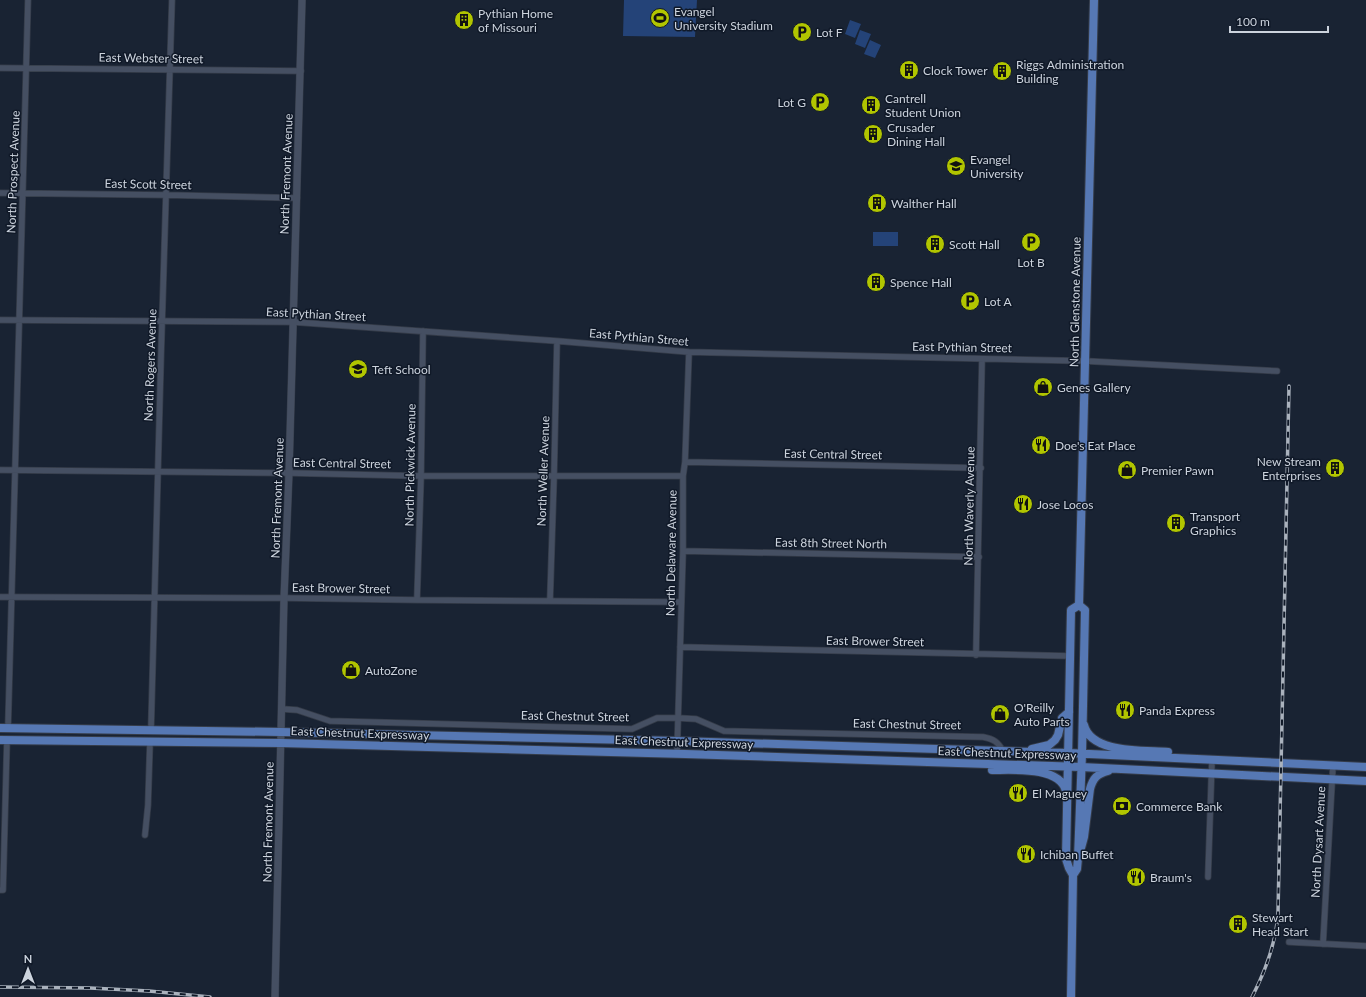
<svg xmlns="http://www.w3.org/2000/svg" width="1366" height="997" font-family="Lato,sans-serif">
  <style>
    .pitch { fill: #244378 }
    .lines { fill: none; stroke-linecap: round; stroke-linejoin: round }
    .street-casing { stroke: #353c49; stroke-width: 7 }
    .secondary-casing { stroke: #353c49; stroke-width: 8 }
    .primary-casing { stroke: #353c49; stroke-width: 10 }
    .street { stroke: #454f62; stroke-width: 5.5 }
    .secondary { stroke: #454f62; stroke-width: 7 }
    .primary { stroke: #5678b4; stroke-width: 8 }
    .rail-casing { stroke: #aab2bd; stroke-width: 3.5 }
    .rail { stroke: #101928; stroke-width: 2; stroke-dasharray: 6; stroke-linecap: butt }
    .labels { text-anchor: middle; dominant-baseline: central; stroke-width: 3; stroke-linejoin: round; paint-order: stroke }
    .poi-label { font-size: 12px; fill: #ccd3dd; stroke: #101928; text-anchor: start }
    .street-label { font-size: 12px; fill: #ccd3dd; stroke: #101928 }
  </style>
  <rect width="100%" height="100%" fill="#192333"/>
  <path class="pitch" d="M624 0H697L695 37 623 36Z
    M850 20 861 24 855 38 845 34Z
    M860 30 871 34 865 48 855 44Z
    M870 40 881 45 875 58 864 54Z
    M873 232H898V246H873Z"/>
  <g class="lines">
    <g class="street-casing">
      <path id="street" d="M0 68 301 71
        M0 193 166 195 297 198
        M0 320 293 322 557 341 689 352 1085 361 1277 371
        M685 462 981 468
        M0 470 289 473 421 476H683
        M683 551 979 557
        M0 597 284 598 417 600 681 602
        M417 600 421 476 423 331
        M550 601 554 476 557 341
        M680 647 1070 656
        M976 655 982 359
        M282 709 297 710 330 721 632 729 657 718H678L696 719 724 731 983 737C994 739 998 742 1003 751
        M8 728 28 0
        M151 730C157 487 164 243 172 0
        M677 754 683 551V476L685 462 689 352
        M145 835 148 805 150 742
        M1208 877 1212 759
        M0 890H3L7 740
        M1289 942 1366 946
        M1323 944 1333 765"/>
    </g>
    <g class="secondary-casing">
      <path id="secondary" d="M275 997 284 598 289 473 302 0"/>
    </g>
    <g class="primary-casing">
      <path id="primary" d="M1079 605 1094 0
        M1084 725C1091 754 1145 750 1168 752
        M0 728 281 732 678 741 1068 753 1366 767
        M0 740 281 743 685 754 1081 767 1366 781
        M1032 749 1049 745 1055 740 1058 735 1062 718 1069 712
        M992 770C1013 770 1060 766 1066 791
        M1081 848 1084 837 1090 789C1093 778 1097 774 1108 771
        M1073 875 1069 868 1066 859 1071 610 1079 605
        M1071 997 1073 875 1077 869 1078 858 1082 754 1085 610 1079 605"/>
    </g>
    <use href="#street" class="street"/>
    <use href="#secondary" class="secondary"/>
    <use href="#primary" class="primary"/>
    <g class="rail-casing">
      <path id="rail" d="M0 987 90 988 149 991 210 997
        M1252 997C1266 970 1276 943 1278 913L1289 386"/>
    </g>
    <use href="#rail" class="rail"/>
  </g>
  <defs>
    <g id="stadium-disc" transform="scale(1)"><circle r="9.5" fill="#b1c500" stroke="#101928"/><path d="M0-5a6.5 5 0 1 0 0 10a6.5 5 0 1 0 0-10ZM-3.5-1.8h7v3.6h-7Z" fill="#111"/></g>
    <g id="building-disc" transform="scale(1)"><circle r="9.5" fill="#b1c500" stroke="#101928"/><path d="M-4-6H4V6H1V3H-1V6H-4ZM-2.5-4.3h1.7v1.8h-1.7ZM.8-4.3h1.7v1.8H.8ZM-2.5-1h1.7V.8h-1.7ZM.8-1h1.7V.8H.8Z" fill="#111"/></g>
    <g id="parking-disc" transform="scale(1)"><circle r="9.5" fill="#b1c500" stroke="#101928"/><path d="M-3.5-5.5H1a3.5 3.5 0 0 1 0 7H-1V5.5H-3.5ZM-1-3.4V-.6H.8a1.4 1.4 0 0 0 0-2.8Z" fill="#111"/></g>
    <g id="university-disc" transform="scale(1)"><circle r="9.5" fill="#b1c500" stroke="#101928"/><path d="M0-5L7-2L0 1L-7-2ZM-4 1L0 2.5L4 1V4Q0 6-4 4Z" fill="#111"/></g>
    <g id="school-disc" transform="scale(1)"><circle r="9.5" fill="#b1c500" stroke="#101928"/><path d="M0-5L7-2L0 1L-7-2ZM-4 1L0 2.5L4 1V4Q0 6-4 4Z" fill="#111"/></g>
    <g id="shop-disc" transform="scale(1)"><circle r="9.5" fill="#b1c500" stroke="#101928"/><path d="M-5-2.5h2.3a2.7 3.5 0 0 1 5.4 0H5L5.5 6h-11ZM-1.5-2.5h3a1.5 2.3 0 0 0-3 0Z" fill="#111"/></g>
    <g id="restaurant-disc" transform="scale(1)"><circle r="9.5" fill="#b1c500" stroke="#101928"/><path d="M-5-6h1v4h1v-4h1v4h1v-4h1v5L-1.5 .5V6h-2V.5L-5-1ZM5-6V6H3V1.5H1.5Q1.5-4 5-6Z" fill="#111"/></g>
    <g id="bank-disc" transform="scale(1)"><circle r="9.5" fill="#b1c500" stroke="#101928"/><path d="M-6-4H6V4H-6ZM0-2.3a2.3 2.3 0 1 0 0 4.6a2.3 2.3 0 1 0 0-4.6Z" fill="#111"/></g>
  </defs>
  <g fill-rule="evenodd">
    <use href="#stadium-disc" x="660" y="18"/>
    <use href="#building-disc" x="464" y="20"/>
    <use href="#parking-disc" x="802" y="32"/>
    <use href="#building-disc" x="909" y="70"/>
    <use href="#building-disc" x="1002" y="71"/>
    <use href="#parking-disc" x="820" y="102"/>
    <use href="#building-disc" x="871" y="105"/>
    <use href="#building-disc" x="873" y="134"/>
    <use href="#university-disc" x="956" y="166"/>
    <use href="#building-disc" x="877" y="203"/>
    <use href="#parking-disc" x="1031" y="242"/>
    <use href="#building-disc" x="935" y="244"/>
    <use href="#building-disc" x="876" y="282"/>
    <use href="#parking-disc" x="970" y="301"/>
    <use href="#school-disc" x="358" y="369"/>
    <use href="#shop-disc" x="1043" y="387"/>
    <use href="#restaurant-disc" x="1041" y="445"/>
    <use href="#building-disc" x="1335" y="468"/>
    <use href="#shop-disc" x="1127" y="470"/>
    <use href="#restaurant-disc" x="1023" y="504"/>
    <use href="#building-disc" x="1176" y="523"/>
    <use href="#shop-disc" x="351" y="670"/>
    <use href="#restaurant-disc" x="1125" y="710"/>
    <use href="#shop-disc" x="1000" y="714"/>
    <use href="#restaurant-disc" x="1018" y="793"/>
    <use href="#bank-disc" x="1122" y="806"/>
    <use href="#restaurant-disc" x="1026" y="854"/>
    <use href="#restaurant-disc" x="1136" y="877"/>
    <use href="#building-disc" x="1238" y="924"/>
  </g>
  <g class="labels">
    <g class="poi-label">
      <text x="674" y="11">Evangel<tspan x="674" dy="14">University Stadium</tspan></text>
      <text x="478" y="13">Pythian Home<tspan x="478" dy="14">of Missouri</tspan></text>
      <text x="816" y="32">Lot F</text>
      <text x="1016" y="64">Riggs Administration<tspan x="1016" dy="14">Building</tspan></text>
      <text x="923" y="70">Clock Tower</text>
      <text x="885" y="98">Cantrell<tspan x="885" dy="14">Student Union</tspan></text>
      <text x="806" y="102" text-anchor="end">Lot G</text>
      <text x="887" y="127">Crusader<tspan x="887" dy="14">Dining Hall</tspan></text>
      <text x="970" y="159">Evangel<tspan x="970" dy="14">University</tspan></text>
      <text x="891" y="203">Walther Hall</text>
      <text x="949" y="244">Scott Hall</text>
      <text x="1031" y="262" text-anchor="middle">Lot B</text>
      <text x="890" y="282">Spence Hall</text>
      <text x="984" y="301">Lot A</text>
      <text x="372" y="369">Teft School</text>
      <text x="1057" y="387">Genes Gallery</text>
      <text x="1055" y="445">Doe's Eat Place</text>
      <text x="1321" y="461" text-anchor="end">New Stream<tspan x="1321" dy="14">Enterprises</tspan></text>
      <text x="1141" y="470">Premier Pawn</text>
      <text x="1037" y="504">Jose Locos</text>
      <text x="1190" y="516">Transport<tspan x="1190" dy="14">Graphics</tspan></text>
      <text x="365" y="670">AutoZone</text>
      <text x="1014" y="707">O'Reilly<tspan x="1014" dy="14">Auto Parts</tspan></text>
      <text x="1139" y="710">Panda Express</text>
      <text x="1032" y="793">El Maguey</text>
      <text x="1136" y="806">Commerce Bank</text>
      <text x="1040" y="854">Ichiban Buffet</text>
      <text x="1150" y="877">Braum's</text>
      <text x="1252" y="917">Stewart<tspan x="1252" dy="14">Head Start</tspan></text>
    </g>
    <g class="street-label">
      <text transform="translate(151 58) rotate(1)">East Webster Street</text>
      <text transform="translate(13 172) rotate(-88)">North Prospect Avenue</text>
      <text transform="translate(286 174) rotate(-88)">North Fremont Avenue</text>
      <text transform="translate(148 184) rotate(1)">East Scott Street</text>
      <text transform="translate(1075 302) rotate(-89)">North Glenstone Avenue</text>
      <text transform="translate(316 314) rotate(3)">East Pythian Street</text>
      <text transform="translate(639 337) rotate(5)">East Pythian Street</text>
      <text transform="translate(962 347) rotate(1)">East Pythian Street</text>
      <text transform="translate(150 365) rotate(-88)">North Rogers Avenue</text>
      <text transform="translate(833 454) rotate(1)">East Central Street</text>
      <text transform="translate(342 463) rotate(1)">East Central Street</text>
      <text transform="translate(410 465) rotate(-89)">North Pickwick Avenue</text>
      <text transform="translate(543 471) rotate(-88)">North Weller Avenue</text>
      <text transform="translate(277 498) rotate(-88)">North Fremont Avenue</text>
      <text transform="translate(969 506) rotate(-89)">North Waverly Avenue</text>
      <text transform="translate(831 543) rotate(1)">East 8th Street North</text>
      <text transform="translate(671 553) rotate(-89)">North Delaware Avenue</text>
      <text transform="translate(341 588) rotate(1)">East Brower Street</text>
      <text transform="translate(875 641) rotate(1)">East Brower Street</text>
      <text transform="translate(575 716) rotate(1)">East Chestnut Street</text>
      <text transform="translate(907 724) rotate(1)">East Chestnut Street</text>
      <text transform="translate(360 733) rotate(2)">East Chestnut Expressway</text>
      <text transform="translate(684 742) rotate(2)">East Chestnut Expressway</text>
      <text transform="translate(1007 753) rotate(2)">East Chestnut Expressway</text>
      <text transform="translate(268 822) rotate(-89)">North Fremont Avenue</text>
      <text transform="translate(1318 842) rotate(-87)">North Dysart Avenue</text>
    </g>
  </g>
  <g transform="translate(28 969)" stroke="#101928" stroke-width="3" paint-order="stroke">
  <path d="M0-3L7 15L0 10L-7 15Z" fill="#ccd3dd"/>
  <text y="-6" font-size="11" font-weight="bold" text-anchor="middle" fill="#ccd3dd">N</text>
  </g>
  <path d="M1230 26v6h98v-6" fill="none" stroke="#ccd3dd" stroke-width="2"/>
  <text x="1236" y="26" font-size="12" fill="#ccd3dd" stroke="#101928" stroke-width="3" paint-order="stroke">100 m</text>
</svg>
